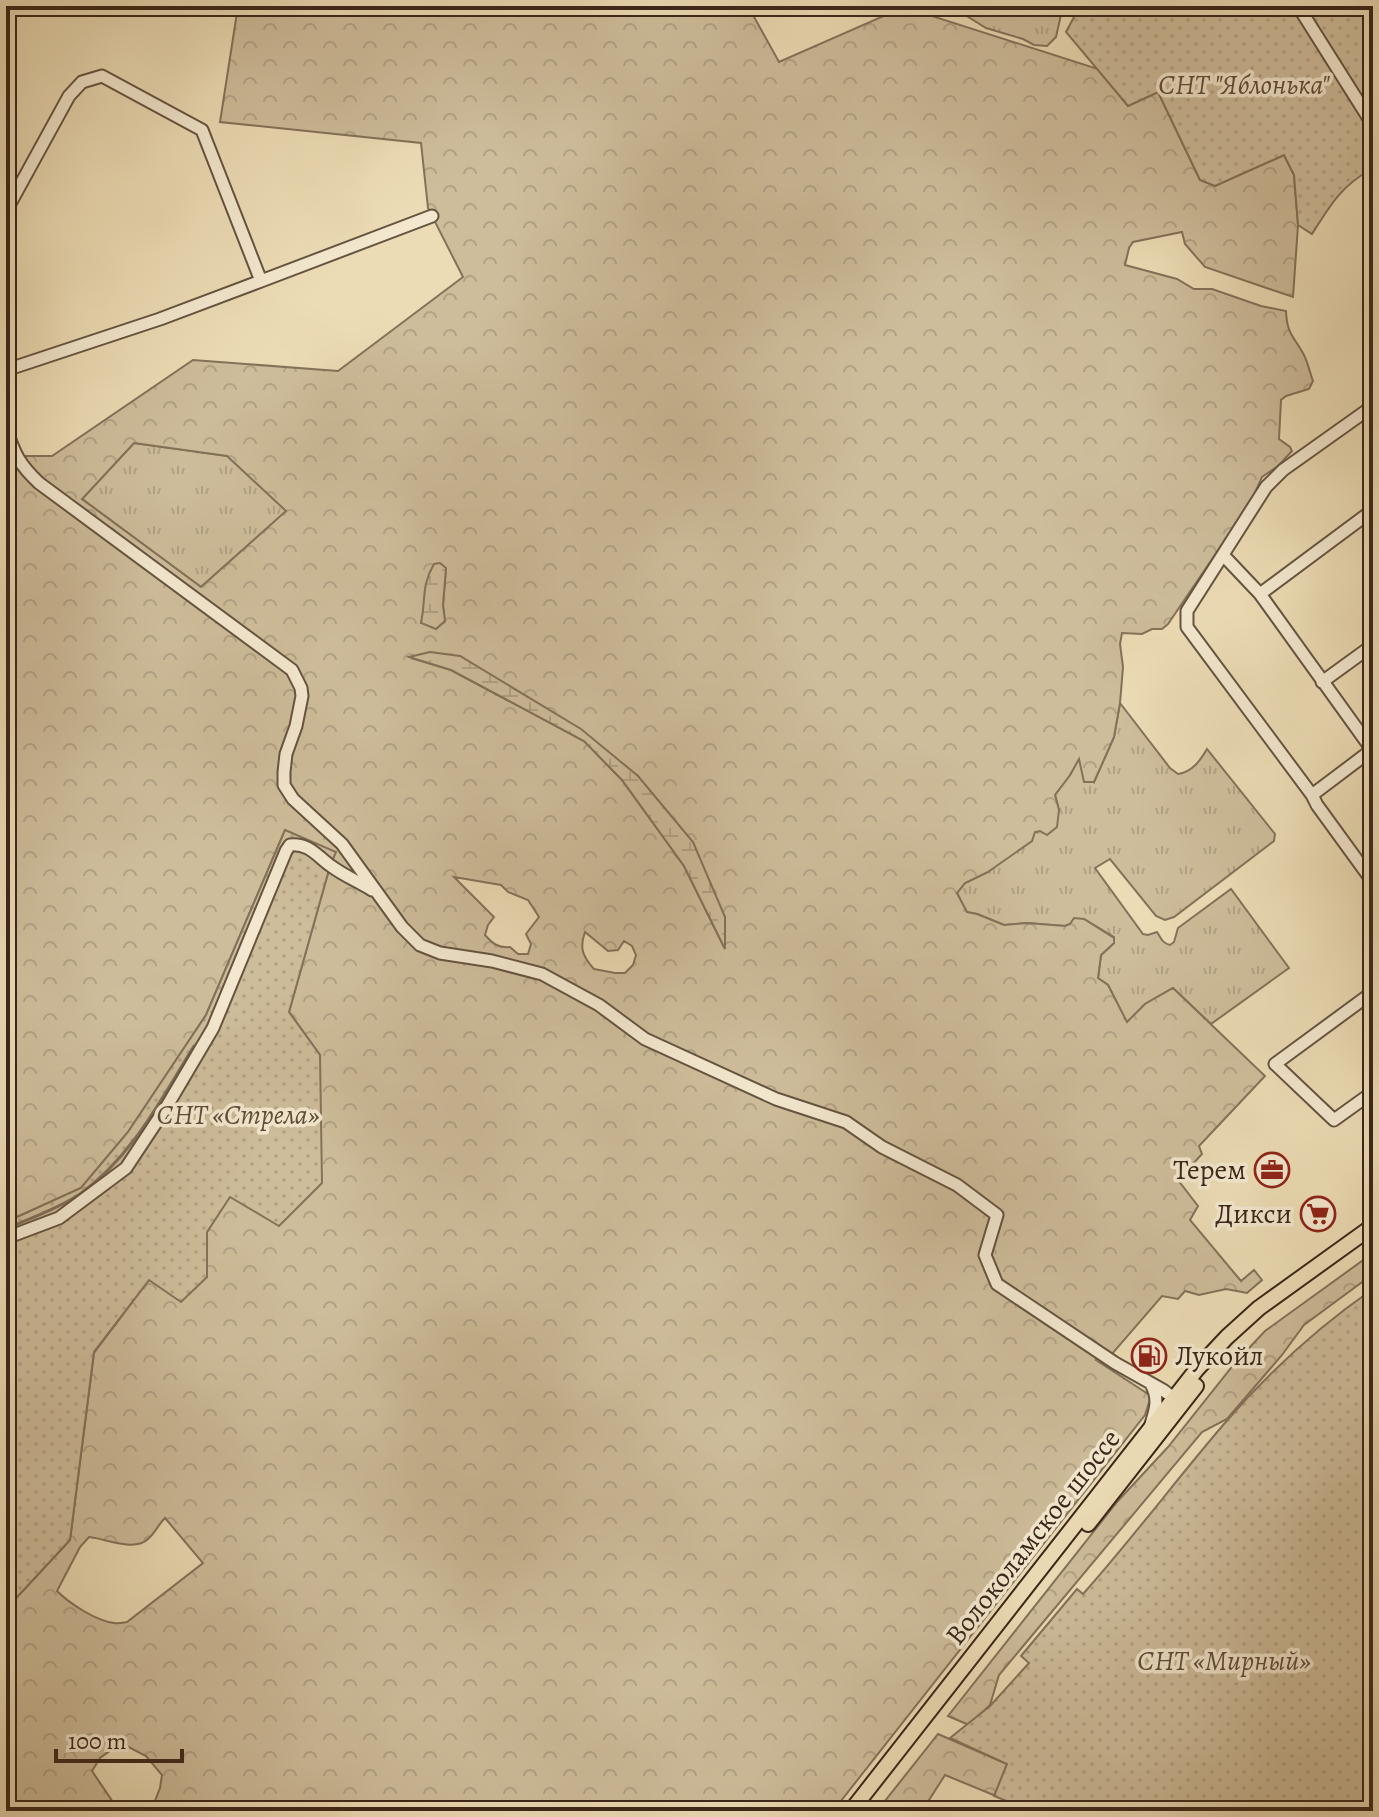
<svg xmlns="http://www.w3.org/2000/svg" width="1379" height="1817" font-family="Alegreya,serif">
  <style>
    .grass { fill: url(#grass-tufts); stroke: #84725a; stroke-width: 2 }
    .forest { fill: url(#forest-crowns); stroke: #84725a; stroke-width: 2; fill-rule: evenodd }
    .wetland { fill: url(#wetland-marsh); stroke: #84725a; stroke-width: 2 }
    .garden { fill: url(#garden-dots); stroke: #84725a; stroke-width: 2 }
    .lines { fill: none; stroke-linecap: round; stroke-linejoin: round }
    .stream { stroke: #806e57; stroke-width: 3 }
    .minor-casing { stroke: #665441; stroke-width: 15 }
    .major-casing { stroke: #3a261a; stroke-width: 18 }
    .minor { stroke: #f3e8cf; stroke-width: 11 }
    .major { stroke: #ecdcb5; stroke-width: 14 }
    .labels { text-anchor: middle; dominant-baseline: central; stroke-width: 7; stroke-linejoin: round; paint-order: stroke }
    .park-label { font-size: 28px; font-style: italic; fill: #5f4c3a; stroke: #f3e8cf }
    .poi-label { font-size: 28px; fill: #3a261a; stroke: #f3e8cf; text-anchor: end }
    .street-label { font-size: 28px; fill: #3a261a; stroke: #f3e8cf }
  </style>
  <defs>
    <pattern id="grass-tufts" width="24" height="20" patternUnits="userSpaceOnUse" patternTransform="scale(2)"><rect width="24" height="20" fill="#cebd9b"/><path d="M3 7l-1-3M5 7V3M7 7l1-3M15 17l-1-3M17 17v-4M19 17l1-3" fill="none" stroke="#b2a285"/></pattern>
    <pattern id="forest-crowns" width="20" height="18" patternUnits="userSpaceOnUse" patternTransform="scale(2)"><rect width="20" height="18" fill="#cebd9b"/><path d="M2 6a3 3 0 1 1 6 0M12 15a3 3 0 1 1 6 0" fill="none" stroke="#b2a285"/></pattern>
    <pattern id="wetland-marsh" width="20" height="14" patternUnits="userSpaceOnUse" patternTransform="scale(2)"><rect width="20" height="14" fill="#cebd9b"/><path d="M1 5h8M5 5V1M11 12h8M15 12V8" fill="none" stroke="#b2a285"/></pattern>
    <pattern id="garden-dots" width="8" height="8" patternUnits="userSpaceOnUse" patternTransform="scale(2)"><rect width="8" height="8" fill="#cebd9b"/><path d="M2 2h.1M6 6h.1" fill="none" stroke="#b2a285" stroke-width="1.8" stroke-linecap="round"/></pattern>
  </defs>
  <rect width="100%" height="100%" fill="#ecdcb5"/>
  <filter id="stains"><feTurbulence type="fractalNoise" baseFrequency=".0025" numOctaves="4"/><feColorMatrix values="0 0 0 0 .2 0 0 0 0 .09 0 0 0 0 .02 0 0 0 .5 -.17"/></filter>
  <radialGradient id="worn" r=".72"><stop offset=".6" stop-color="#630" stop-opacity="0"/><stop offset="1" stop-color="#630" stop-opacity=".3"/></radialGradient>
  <path class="grass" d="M933 6H1063L1056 37 1047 46 1034 45 1023 39 986 28 965 15Z
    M134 443 228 456 287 511 201 587 82 499Z
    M1120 703 1170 768 1178 774C1192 772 1200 761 1207 749L1275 834 1274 841 1174 917 1165 920 1156 916 1110 859 1095 868 1143 934 1148 935 1157 932C1161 938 1162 943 1170 945L1174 942 1178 928 1231 889 1289 968 1211 1024 1173 988 1145 1004 1127 1023 1108 985 1098 978 1101 955 1114 943V937L1084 919 1065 926 1027 923 1004 925 977 914 966 912 957 893 965 883 988 872 1035 832 1040 831 1059 810 1055 795 1070 775 1079 758 1094 782 1114 737Z"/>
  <path class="forest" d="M238 6H748L779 62 904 7 1098 69 1128 106 1158 92 1200 180 1215 186 1284 155 1294 175 1298 225 1293 297 1205 267 1185 244 1182 232 1133 242 1129 248 1125 265 1177 279 1194 289H1212L1261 306 1286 311C1287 335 1294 336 1304 355 1308 363 1310 373 1313 381L1309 389 1286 396 1281 400 1279 439 1290 447 1292 451 1278 466 1262 477 1251 502 1168 624 1162 629H1152L1142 634 1122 633 1120 644 1123 667 1120 703 1114 737 1094 782H1084L1079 759 1070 775 1055 795 1059 810 1057 827 1047 835 1040 831 1035 832 1032 841 988 872 965 883 957 893 967 912 977 914 1004 925 1027 923 1065 926 1070 924 1074 918 1084 919 1114 938V943L1101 955 1098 978 1108 985 1127 1022 1145 1004 1173 988 1265 1076 1199 1146 1202 1154 1178 1180 1198 1206 1190 1220 1241 1281 1254 1270 1262 1280 1247 1293 1226 1289 1199 1295 1185 1291 1178 1299 1162 1296 1112 1354 1096 1360 1151 1396 1145 1415 833 1811H151L160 1788 162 1775 146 1756 121 1743 100 1758 92 1771 119 1811H6V1711L13 1690 6 1688V1609L70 1540 94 1353 149 1280 207 1277V1232L320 1055 289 1012 330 866 335 853 285 830 206 1015 128 1132 81 1188 6 1222V456H52L193 360 338 371 463 277 428 208 421 143 220 122ZM134 443 227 456 286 511 201 587 82 499ZM446 568 443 605 445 621 421 623 425 606ZM460 656 638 776 725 917 724 947 684 866 622 780 584 741 451 670 411 658ZM454 877 501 885 508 892 528 900 539 917 526 934 531 944 528 954H518L510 947C498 948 493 944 485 935L488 925 494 917ZM585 932 608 951 618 950 624 941 632 946 636 955 633 965 625 973H615L594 969C583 957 579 948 585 932ZM165 1518 203 1563 127 1622C122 1623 118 1624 114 1623 96 1621 69 1603 57 1591L80 1547 89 1537C107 1539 135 1552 148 1539 155 1533 158 1525 165 1518Z
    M1373 1253V1274L1304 1325 1282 1355 1227 1419 1202 1432 999 1675 990 1705 969 1725 948 1716 1117 1502 1168 1447 1235 1363 1265 1331Z
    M938 1734 1007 1764 1032 1811 945 1775 922 1811H877Z"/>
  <path class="wetland" d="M440 563 446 568 443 605 445 621 436 629 421 623C426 600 421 586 434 564Z
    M430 652 460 656 581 729 638 776 693 842 725 917V949L684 866 622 780 584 741 451 670 409 657Z"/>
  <path class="garden" d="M1080 6H1373V168C1341 186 1331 204 1312 234L1298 225 1294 175 1284 155 1215 186 1200 180 1158 92 1128 106 1066 32Z
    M285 830 336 852 330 866 289 1012 320 1055 322 1183 279 1226 230 1197 207 1232V1277L181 1302 149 1280 94 1352 70 1540 6 1609V1222L81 1188 128 1132 206 1015Z
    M1373 1289V1811H1032L994 1796 1007 1764 950 1738 990 1706 1029 1663 1021 1656 1077 1589 1083 1594C1132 1539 1176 1480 1224 1424 1267 1374 1318 1327 1373 1289Z"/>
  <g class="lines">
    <path class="stream" d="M6 1229C30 1218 58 1209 80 1194 132 1157 161 1099 194 1046"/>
    <g class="minor-casing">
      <path id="minor" d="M1298 6 1373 125
        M6 211 69 96 82 82 102 76 202 130 261 281 432 216
        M6 370 160 319 261 281
        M1373 406 1283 470 1266 487 1187 611V627L1312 795 1317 805 1373 882
        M6 429C15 455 19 464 39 483L292 670 301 688 302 696 296 726 286 754 284 772V785L293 799 342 844 402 927 420 945 440 953 492 961 542 974 599 1005 645 1039 776 1099 846 1122 882 1147 957 1185 997 1215 985 1255 997 1284 1115 1363 1163 1390 1179 1402
        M1224 556 1260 594 1373 751
        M1260 594 1373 510
        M1322 682 1373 645
        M1312 795 1373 749
        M1373 992 1275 1064 1334 1120 1373 1092
        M6 1238 59 1218 126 1168 167 1106 213 1028 286 851 290 845C309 843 317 856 331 866 343 875 359 882 372 890
        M1151 1424C1156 1409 1159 1398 1151 1384"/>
    </g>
    <g class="major-casing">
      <path id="major" d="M1088 1524 1196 1386
        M851 1811 1197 1369 1227 1337 1259 1308 1373 1226"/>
    </g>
    <use href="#minor" class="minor"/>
    <use href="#major" class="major"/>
  </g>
  <defs>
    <g id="office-ring" transform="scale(1.8)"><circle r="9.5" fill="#f3e8cf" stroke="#8f2418" stroke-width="1.5"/><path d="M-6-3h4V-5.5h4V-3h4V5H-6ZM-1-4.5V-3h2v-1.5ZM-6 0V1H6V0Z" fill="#8f2418"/></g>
    <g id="supermarket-ring" transform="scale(1.8)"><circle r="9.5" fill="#f3e8cf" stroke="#8f2418" stroke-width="1.5"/><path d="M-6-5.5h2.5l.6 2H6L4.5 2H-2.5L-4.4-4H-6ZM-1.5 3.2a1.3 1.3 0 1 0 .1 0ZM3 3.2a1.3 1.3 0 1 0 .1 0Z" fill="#8f2418"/></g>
    <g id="fuel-ring" transform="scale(1.8)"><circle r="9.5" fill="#f3e8cf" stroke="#8f2418" stroke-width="1.5"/><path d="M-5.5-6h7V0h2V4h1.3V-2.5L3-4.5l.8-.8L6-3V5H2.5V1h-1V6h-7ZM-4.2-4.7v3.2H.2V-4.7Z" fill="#8f2418"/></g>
  </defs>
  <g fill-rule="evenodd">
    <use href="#office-ring" x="1272" y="1170"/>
    <use href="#supermarket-ring" x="1318" y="1214"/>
    <use href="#fuel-ring" x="1149" y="1356"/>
  </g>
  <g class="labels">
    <g class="park-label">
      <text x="1244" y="85">СНТ "Яблонька"</text>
      <text x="238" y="1115">СНТ «Стрела»</text>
      <text x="1224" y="1661">СНТ «Мирный»</text>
    </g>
    <g class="poi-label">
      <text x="1246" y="1170">Терем</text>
      <text x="1292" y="1214">Дикси</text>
      <text x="1175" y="1356" text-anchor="start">Лукойл</text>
    </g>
    <g class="street-label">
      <text transform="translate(1033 1537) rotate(-52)">Волоколамское шоссе</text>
    </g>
  </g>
  <rect width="1379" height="1817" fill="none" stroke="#ecdcb5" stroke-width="32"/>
  <rect x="8" y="8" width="1363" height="1801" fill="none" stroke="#3a261a" stroke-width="4"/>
  <rect x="16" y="16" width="1347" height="1785" fill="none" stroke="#3a261a" stroke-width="2"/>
  <path d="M56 1749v12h126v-12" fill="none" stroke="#3a261a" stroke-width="4"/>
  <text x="68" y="1749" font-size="24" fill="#3a261a" stroke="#f3e8cf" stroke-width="6" paint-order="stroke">100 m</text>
  <rect width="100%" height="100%" filter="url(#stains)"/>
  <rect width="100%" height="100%" fill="url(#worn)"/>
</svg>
